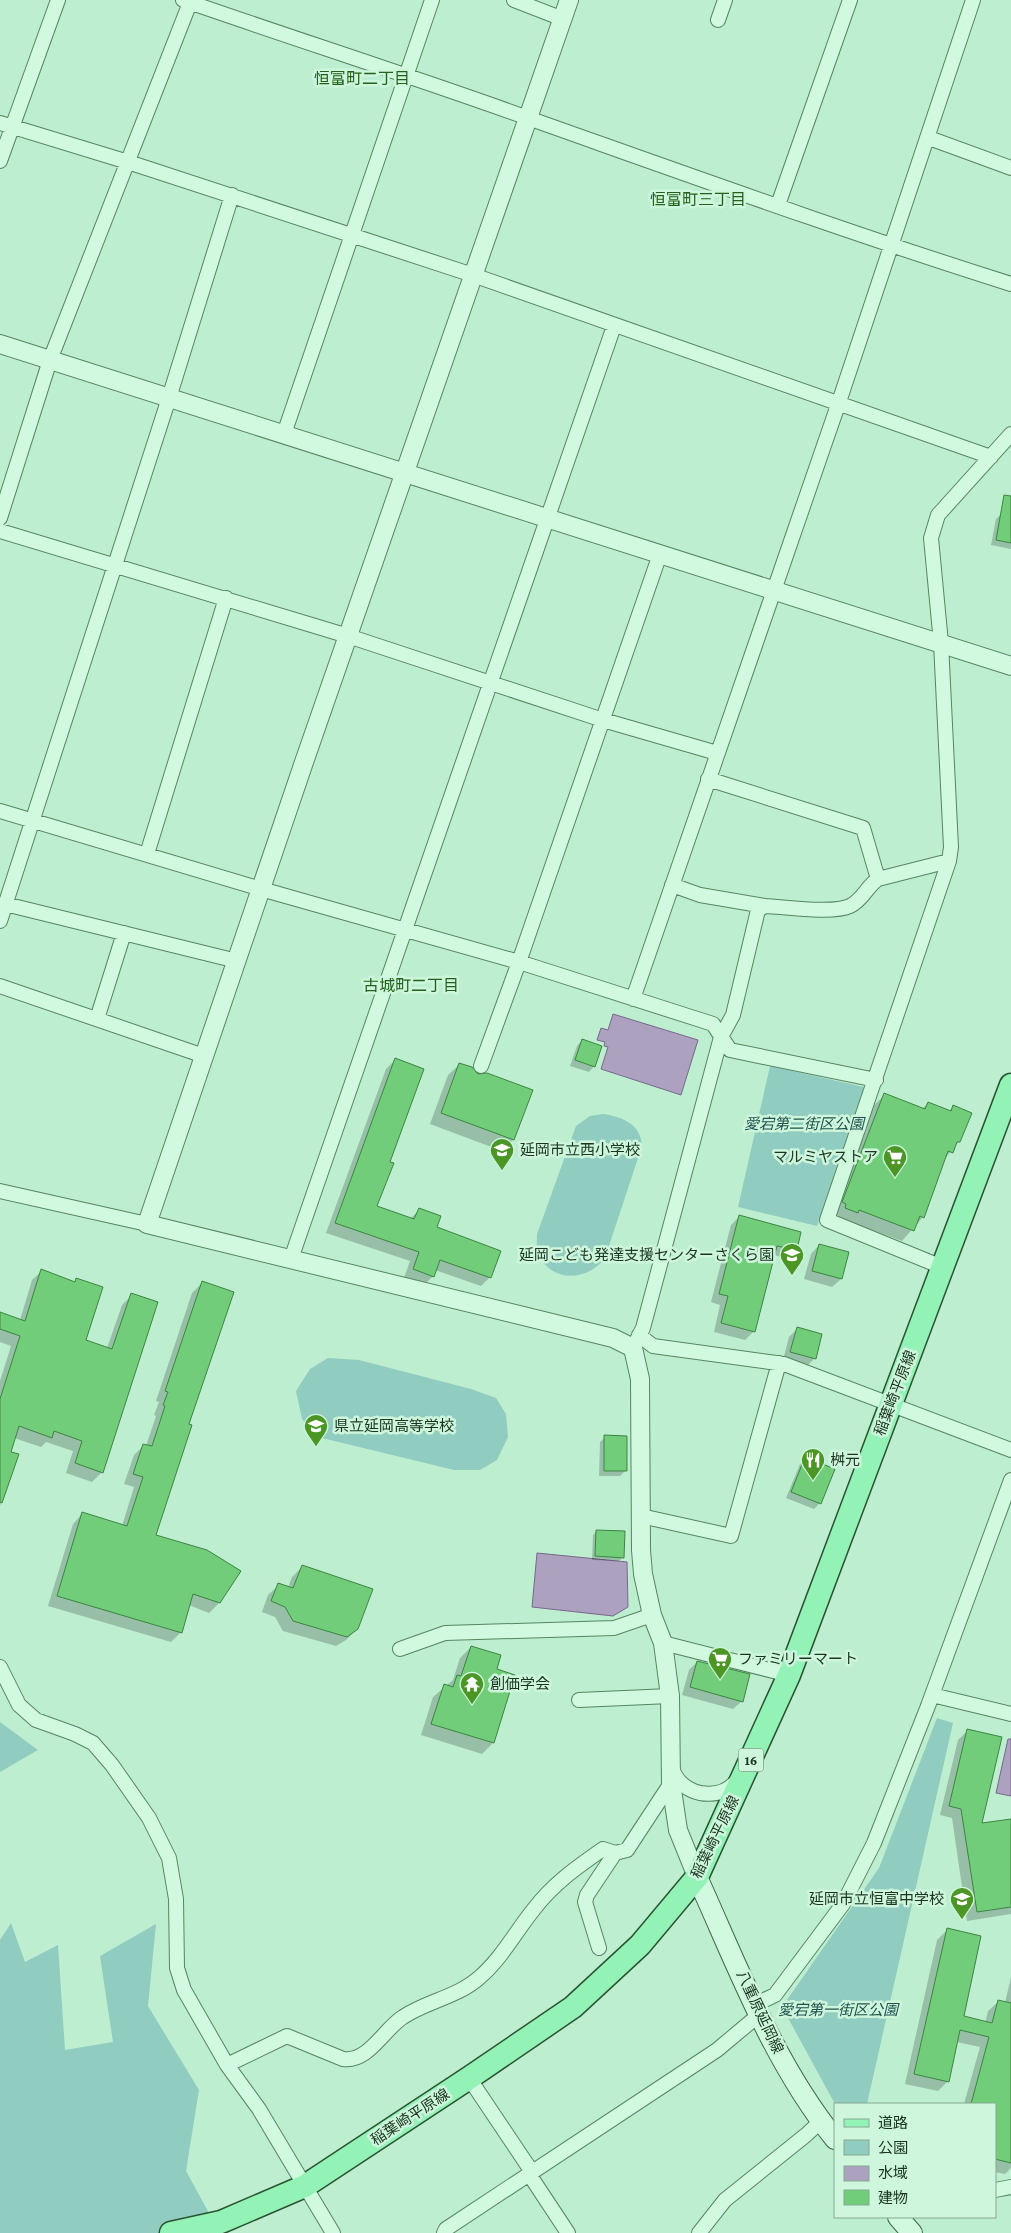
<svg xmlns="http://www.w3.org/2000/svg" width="1011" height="2233" font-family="'Crimson Pro','Noto Sans JP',serif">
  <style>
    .green { fill: #91ccc0 }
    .water { fill: #aca1bf; stroke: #78688d }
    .shadow { fill: #0003 }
    .building { fill: #72cd7a; stroke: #3c8541 }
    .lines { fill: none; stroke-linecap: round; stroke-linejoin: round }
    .minor-casing { stroke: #568660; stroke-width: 16 }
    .tertiary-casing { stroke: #568660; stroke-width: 20 }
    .secondary-casing { stroke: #3a6842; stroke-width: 22 }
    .primary-casing { stroke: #2b5331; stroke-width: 25 }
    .minor { stroke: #d0f9df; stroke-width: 14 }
    .tertiary { stroke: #d0f9df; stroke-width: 18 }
    .secondary { stroke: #d0f9df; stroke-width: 20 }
    .primary { stroke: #93f3b6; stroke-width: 22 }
    .labels { text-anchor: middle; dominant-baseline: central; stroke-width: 5; stroke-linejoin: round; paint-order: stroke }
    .shield { fill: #cdf6dc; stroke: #506f58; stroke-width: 1 }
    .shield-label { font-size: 14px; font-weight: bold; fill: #1b351f }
    .park-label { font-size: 15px; font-style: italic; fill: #21524e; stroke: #cdf6dc }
    .poi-label { font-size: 15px; fill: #1b351f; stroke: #cdf6dc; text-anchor: start }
    .street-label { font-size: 15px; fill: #1b351f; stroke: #cdf6dc }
    .neighbourhood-label { font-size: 16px; fill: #22621a; stroke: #cdf6dc }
  </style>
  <rect width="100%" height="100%" fill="#bdeed0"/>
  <path class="green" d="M770 1066 864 1087 817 1226 738 1207Z
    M603 1114C623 1117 641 1124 642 1146L605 1258C587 1282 550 1283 538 1253 536 1248 537 1240 537 1234L576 1126 590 1116Z
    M328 1358 359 1360 471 1389 496 1398 506 1414 508 1437 497 1460 480 1470H454L318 1437 302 1419 296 1391 310 1369Z
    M937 1718 953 1723 867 2104H835L782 2007 879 1868Z
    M0 1722 38 1750 0 1772Z
    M11 1923 25 1962 58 1945 65 2050 113 2042 100 1956 156 1924 148 2006 199 2090 186 2171 220 2233H0V1940Z"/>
  <path class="water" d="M613 1014 698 1040 681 1095 601 1069 608 1047 604 1046 605 1042 597 1040 601 1028 608 1030Z
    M537 1553 627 1562 628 1607 613 1616 532 1607Z
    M1008 1739H1011V1796L996 1793Z"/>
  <path class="shadow" d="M1001 514 1011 515V549L991 545 996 519Z
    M582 1040 594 1066 589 1072 570 1066 577 1046Z
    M395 1060 388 1162 375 1206 410 1219 419 1210 436 1228 490 1277 481 1286 435 1270 433 1276 424 1285 404 1278 410 1261 326 1233 386 1069Z
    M460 1064 513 1140 502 1151 430 1124 448 1075Z
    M885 1095 922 1109 928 1103 949 1111 953 1107 959 1141 943 1161 923 1217 902 1241 848 1221 835 1220 836 1215 832 1214 873 1106Z
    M739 1217 796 1249 788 1258 773 1255 754 1331 745 1340 714 1332 720 1305 711 1302 731 1225Z
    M819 1245 848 1253 841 1279 832 1287 804 1279 811 1254Z
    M42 1271 73 1283 77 1280 84 1341 107 1348 122 1305 132 1295 102 1472 92 1482 66 1473 73 1451 46 1442 41 1447 14 1438 10 1452 17 1455 0 1506V1381L11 1346 0 1342V1313L20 1320 32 1280Z
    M202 1283 187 1425 155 1536 239 1571 219 1603 209 1613 189 1605 181 1632 171 1642 48 1606 73 1524 82 1514 122 1526 134 1487 124 1484 134 1455 144 1445 146 1446 156 1416 154 1415 159 1402 156 1401 192 1293Z
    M797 1329 815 1358 807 1366 783 1360 789 1337Z
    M605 1437 626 1470 620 1476H599L600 1442Z
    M805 1458 833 1470 819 1504 814 1509 786 1498 800 1464Z
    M597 1531 623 1557 619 1561 592 1560 593 1535Z
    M302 1567 357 1629 346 1640 336 1646 283 1631 275 1617 262 1612 268 1595 279 1585 288 1588 292 1577Z
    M471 1647 495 1670 514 1676 493 1743 482 1754 421 1735 433 1697 453 1680 460 1658Z
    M697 1662 742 1701 733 1709 682 1695 689 1670Z
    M968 1730 980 1825 1011 1820V1914L967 1921 952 1818 940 1815 958 1740Z
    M947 1930 962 2017 985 2023 988 2011 999 2001 1005 2003 1011 1977V2168L1005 2174 995 2172V2104H964L980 2047 957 2042 948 2081 938 2091 905 2084 937 1940Z"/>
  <path class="building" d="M1004 495 1011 496V543L996 540Z
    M582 1039 602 1046 595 1067 575 1060Z
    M395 1058 424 1069 390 1162 394 1163 377 1206 414 1219 419 1208 441 1216 437 1227 501 1251 491 1278 440 1260 434 1277 413 1269 419 1252 335 1223Z
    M459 1063 472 1067 478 1074 487 1073 533 1090 514 1140 441 1113Z
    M884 1093 925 1109 928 1102 951 1111 953 1105 972 1113 960 1142H957L953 1153 948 1151 924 1218 920 1216 914 1231 859 1210 858 1213 845 1208 846 1204 842 1202Z
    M739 1215 801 1232 797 1250 777 1246 755 1332 721 1323 728 1296 719 1294Z
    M819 1244 849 1252 842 1279 812 1271Z
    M41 1269 75 1282 76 1278 103 1287 86 1340 112 1349 131 1293 158 1302 103 1473 75 1463 82 1441 54 1431 52 1438 19 1426 11 1452 19 1454 2 1503 0 1502V1399L20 1336 0 1329V1312L25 1321Z
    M202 1281 234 1292 189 1424 192 1425 156 1535 207 1550 241 1571 220 1603 193 1594 182 1633 57 1596 82 1512 127 1526 143 1477 133 1474 143 1444 152 1446 165 1406 163 1405 168 1392 165 1391Z
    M797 1327 822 1334 816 1359 790 1352Z
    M604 1435 627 1436V1471H604Z
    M805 1457 835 1469 821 1504 791 1492Z
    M596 1530 625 1531 624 1558 595 1556Z
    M302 1565 373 1589 358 1629 347 1637 293 1621 285 1607 271 1601 278 1583 293 1588Z
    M471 1646 501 1655 497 1669 515 1675 494 1743 431 1724 444 1684 453 1687 457 1675 461 1676Z
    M697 1661 750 1674 743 1702 690 1687Z
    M967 1729 1002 1737 982 1823 1011 1819V1907L977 1912 961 1809 949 1806Z
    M947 1928 981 1936 964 2016 992 2023 998 2000 1011 2003V2163L995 2159V2104H971L989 2037 960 2030 949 2082 914 2074Z"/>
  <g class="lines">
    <g class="minor-casing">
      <path id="minor" d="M183 0C298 40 414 77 528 118 689 175 849 233 1011 284
        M514 0 563 19
        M718 20 725 0
        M0 123 128 162 473 275 991 457
        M929 138 1011 168
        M0 161 58 0
        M778 205 850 0
        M284 434 432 0
        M0 518 50 360 191 0
        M0 531 348 636 603 720 717 753
        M708 779 863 828 878 879
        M0 811 261 889 519 962 713 1024 730 1050 876 1080
        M147 854 226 598
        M672 885 700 895 765 906
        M5 904 237 961
        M0 921 169 398 232 195
        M0 986 204 1056
        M633 999 839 402 973 0
        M97 1019 124 933
        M481 1066 519 962 660 554
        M0 1191 147 1224
        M291 1259 614 326
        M942 1267 827 1220 949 861 951 847 941 643 931 538 938 515 1011 434
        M639 1335 653 1346 784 1364 1011 1450
        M633 1348 643 1328 721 1037 733 1015 758 910 765 906C786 907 833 914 850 906 863 900 867 886 878 879L949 861
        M641 1516 731 1536 779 1363
        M663 1643 789 1675
        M400 1649 445 1633 614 1628 652 1615
        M0 1667 19 1705 36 1720 75 1734 93 1743 112 1765 149 1818 169 1858 176 1899 177 1968 184 1990 227 2065 259 2109 333 2233
        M932 1695 1011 1714
        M579 1700 670 1696
        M672 1769C674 1773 677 1779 680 1782 696 1798 724 1798 737 1780
        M599 1948 585 1902 587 1895 615 1853
        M756 2004 775 1995 843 1904 874 1843 928 1706 1011 1480
        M227 2065 287 2036 343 2059C368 2063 384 2029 403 2017 427 2001 458 1997 480 1977 502 1958 516 1931 534 1909 553 1884 577 1867 603 1849L615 1853 627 1850 671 1783
        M469 2078 532 2172
        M529 2174 568 2233
        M995 2190 1011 2187
        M444 2233 446 2229 717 2050 760 2014
        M699 2233 725 2200 806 2135 821 2121"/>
    </g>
    <g class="tertiary-casing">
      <path id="tertiary" d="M569 0 303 765 147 1224 613 1338 633 1348 640 1379 641 1550 643 1574 652 1615 663 1643 670 1696 671 1783 678 1830 697 1877
        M0 344 1011 666"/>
    </g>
    <g class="secondary-casing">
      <path id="secondary" d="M697 1877C738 1967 773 2062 835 2139
        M898 2217 912 2233"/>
    </g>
    <g class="primary-casing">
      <path id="primary" d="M171 2233 221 2222 305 2186 469 2078 573 2007 640 1945 697 1877 789 1675 1011 1085"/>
    </g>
    <use href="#minor" class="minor"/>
    <use href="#tertiary" class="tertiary"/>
    <use href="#secondary" class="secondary"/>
    <use href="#primary" class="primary"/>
  </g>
  <defs>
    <g id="school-pin" transform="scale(1.25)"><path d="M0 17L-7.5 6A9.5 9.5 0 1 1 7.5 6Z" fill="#4b9625" stroke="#cdf6dc"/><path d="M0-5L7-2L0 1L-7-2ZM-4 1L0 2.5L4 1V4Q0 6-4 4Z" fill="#fff"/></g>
    <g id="supermarket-pin" transform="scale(1.25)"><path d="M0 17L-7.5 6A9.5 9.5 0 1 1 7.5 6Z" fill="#4b9625" stroke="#cdf6dc"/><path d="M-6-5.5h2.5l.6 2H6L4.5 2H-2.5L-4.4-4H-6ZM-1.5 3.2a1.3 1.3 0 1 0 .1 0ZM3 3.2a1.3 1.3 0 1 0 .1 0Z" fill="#fff"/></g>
    <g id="restaurant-pin" transform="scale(1.25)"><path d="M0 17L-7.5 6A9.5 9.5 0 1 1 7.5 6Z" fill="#4b9625" stroke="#cdf6dc"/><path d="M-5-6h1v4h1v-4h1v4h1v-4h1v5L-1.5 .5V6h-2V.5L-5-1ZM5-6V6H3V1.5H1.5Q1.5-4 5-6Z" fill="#fff"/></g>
    <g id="temple-pin" transform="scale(1.25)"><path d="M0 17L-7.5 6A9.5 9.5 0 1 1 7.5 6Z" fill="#4b9625" stroke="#cdf6dc"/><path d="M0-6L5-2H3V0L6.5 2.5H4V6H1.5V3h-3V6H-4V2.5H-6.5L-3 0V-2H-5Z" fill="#fff"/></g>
  </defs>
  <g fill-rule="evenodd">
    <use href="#school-pin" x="502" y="1150"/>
    <use href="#supermarket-pin" x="895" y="1157"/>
    <use href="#school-pin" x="792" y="1255"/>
    <use href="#school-pin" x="316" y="1426"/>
    <use href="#restaurant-pin" x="813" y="1460"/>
    <use href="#supermarket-pin" x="720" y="1659"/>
    <use href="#temple-pin" x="472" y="1684"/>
    <use href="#school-pin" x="962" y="1899"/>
  </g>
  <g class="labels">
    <rect class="shield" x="738.5" y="1748.5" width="25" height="23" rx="4"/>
    <g class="shield-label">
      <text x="751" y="1760">16</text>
    </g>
    <g class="park-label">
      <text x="804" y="1124">愛宕第二街区公園</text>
      <text x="838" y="2010">愛宕第一街区公園</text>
    </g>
    <g class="poi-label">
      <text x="520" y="1150">延岡市立西小学校</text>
      <text x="878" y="1157" text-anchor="end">マルミヤストア</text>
      <text x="774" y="1255" text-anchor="end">延岡こども発達支援センターさくら園</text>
      <text x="334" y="1426">県立延岡高等学校</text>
      <text x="830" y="1460">桝元</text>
      <text x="738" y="1659">ファミリーマート</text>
      <text x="490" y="1684">創価学会</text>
      <text x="944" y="1899" text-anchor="end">延岡市立恒富中学校</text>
    </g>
    <g class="street-label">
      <text transform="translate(895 1393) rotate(-69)">稲葉崎平原線</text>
      <text transform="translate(715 1837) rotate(-64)">稲葉崎平原線</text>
      <text transform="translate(760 2012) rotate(65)">八重原延岡線</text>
      <text transform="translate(410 2117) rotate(-33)">稲葉崎平原線</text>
    </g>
    <g class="neighbourhood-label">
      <text x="362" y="78">恒富町二丁目</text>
      <text x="698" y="199">恒富町三丁目</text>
      <text x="411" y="985">古城町二丁目</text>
    </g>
  </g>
  <rect x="834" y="2103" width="162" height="115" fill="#cdf6dc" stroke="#86a990"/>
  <rect x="844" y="2119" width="25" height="8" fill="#93f3b6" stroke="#86a990"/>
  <text x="878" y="2128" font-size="15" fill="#1b351f">道路</text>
  <rect x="844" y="2140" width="25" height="15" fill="#91ccc0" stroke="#86a990"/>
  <text x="878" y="2153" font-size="15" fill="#1b351f">公園</text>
  <rect x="844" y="2166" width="25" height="15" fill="#aca1bf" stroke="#86a990"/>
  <text x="878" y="2178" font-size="15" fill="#1b351f">水域</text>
  <rect x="844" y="2190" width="25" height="15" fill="#72cd7a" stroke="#86a990"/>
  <text x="878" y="2203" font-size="15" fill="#1b351f">建物</text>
</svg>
